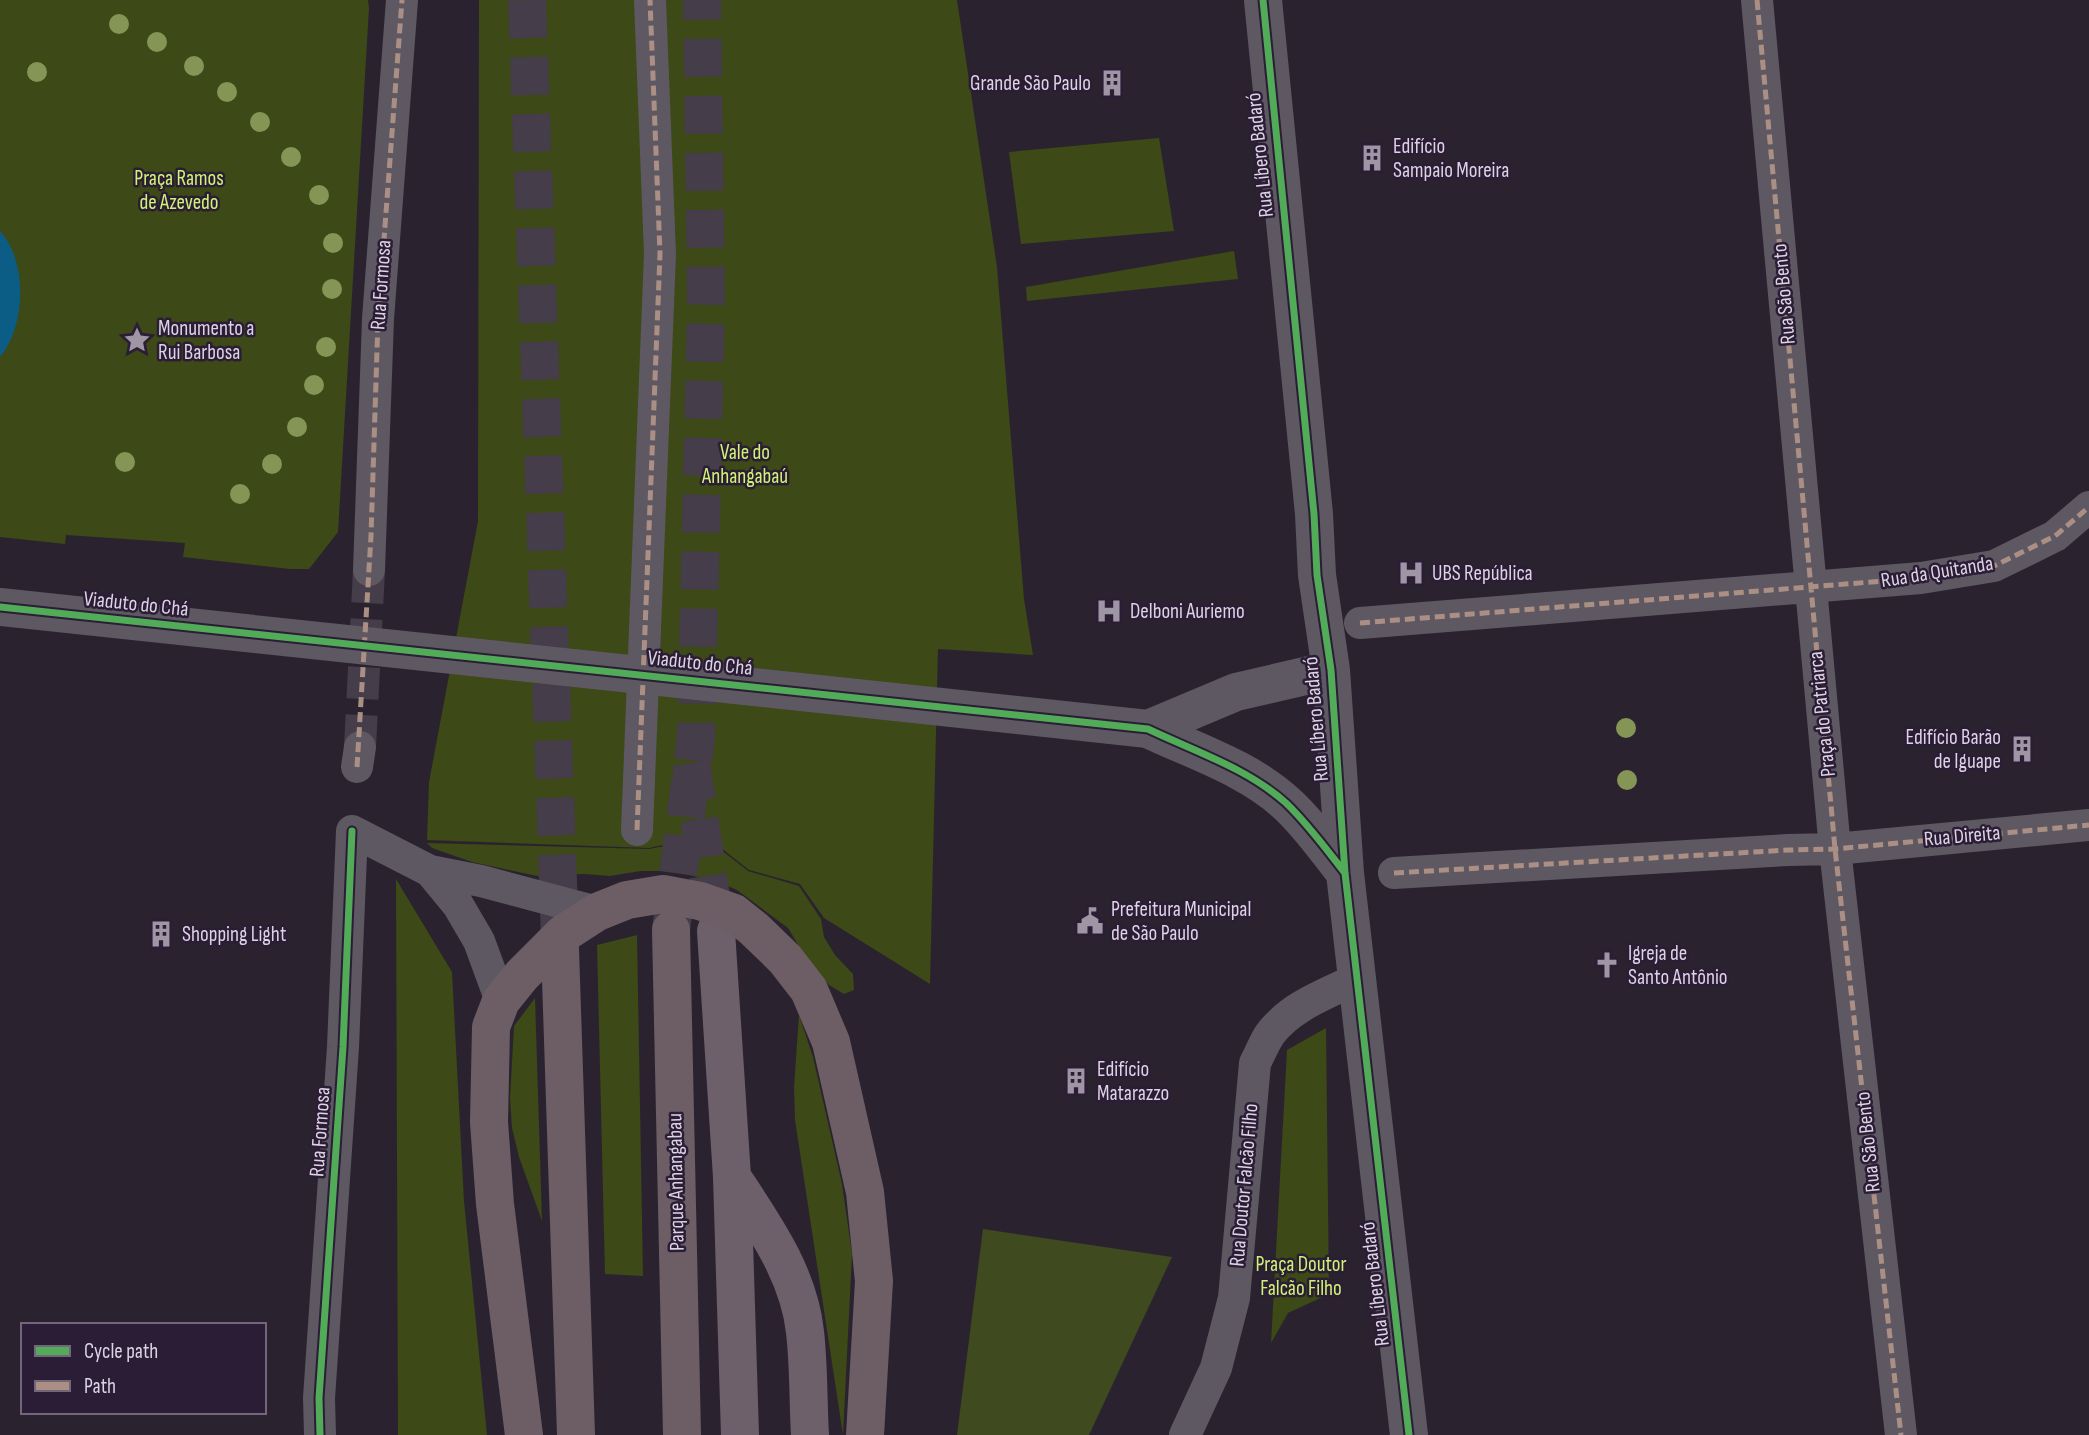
<svg xmlns="http://www.w3.org/2000/svg" width="2089" height="1435" font-family="'Sofia Sans Condensed',sans-serif">
  <style>
    .green { fill: #3d4916 }
    .forest { fill: #3f4a1f }
    .water { fill: #0b5d86 }
    .lines { fill: none; stroke-linecap: round; stroke-linejoin: round }
    .street-tunnel { stroke: #453d4a; stroke-width: 32; stroke-dasharray: 32 16; stroke-linecap: butt }
    .primary-tunnel { stroke: #453d4a; stroke-width: 38; stroke-dasharray: 38 19; stroke-linecap: butt }
    .highway-tunnel { stroke: #453d4a; stroke-width: 38; stroke-dasharray: 38 19; stroke-linecap: butt }
    .street { stroke: #5e5863; stroke-width: 32 }
    .secondary { stroke: #5e5863; stroke-width: 38 }
    .primary { stroke: #6d606a; stroke-width: 38 }
    .highway { stroke: #6d5e66; stroke-width: 38 }
    .quiet { stroke: #ac8f84; stroke-width: 5; stroke-dasharray: 10 5; stroke-linecap: butt }
    .cycleway-casing { stroke: #2b1d35; stroke-width: 11 }
    .cycleway { stroke: #51ab58; stroke-width: 7 }
    .tree { fill: #859555 }
    .labels { text-anchor: middle; dominant-baseline: central; stroke-width: 5; stroke-linejoin: round; paint-order: stroke }
    .poi-label { font-size: 21px; fill: #dcd3e4; stroke: #2b1d35; text-anchor: start }
    .street-label { font-size: 21px; fill: #dcd3e4; stroke: #2b1d35 }
    .park-label { font-size: 21px; fill: #cff374; stroke: #2b1d35 }
  </style>
  <rect width="100%" height="100%" fill="#2a232f"/>
  <path class="green" d="M0 0H368L369 8 338 532 309 569H290L183 557 185 543 66 535 65 544 0 537Z
    M479 0H957L997 267 1024 599 1033 655 938 649 930 984 824 918 800 884 749 870 706 836 649 848 427 840 429 782 478 521Z
    M1159 138 1174 231 1021 244 1009 152Z
    M1234 251 1238 279 1027 301 1026 287Z
    M706 838 748 871 799 886 821 919 824 937 835 955 853 974 854 990 844 994 829 985 809 963 788 928 737 890 718 882 673 871H641L610 876 584 874 537 876 472 862 432 848 427 843 649 849Z
    M396 879 452 972 464 1201 487 1435H398Z
    M637 935 643 1276 605 1274 597 945Z
    M535 998 542 1221 519 1157 512 1128 510 1099 514 1026Z
    M799 1015 813 1057 842 1184 852 1254 843 1435 795 1120 794 1088Z
    M1326 1028 1329 1294 1288 1313 1271 1343 1287 1050Z"/>
  <path class="forest" d="M983 1229 1172 1257 1089 1435H957Z"/>
  <path class="water" d="M0 231C28 262 26 326 0 357Z"/>
  <g class="lines">
    <path class="street-tunnel" d="M360 747 369 570"/>
    <path class="primary-tunnel" d="M691 763 716 931"/>
    <path class="highway-tunnel" d="M527 0 560 939
      M671 930 696 737 706 303 702 0"/>
    <path class="street" d="M1757 0 1835 849 1901 1435
      M369 570 378 319 402 0
      M1360 623 1921 578 1994 566 2055 536 2089 507
      M357 767 360 747
      M637 830 660 254 650 0
      M430 871 458 905 479 941 501 1001
      M1394 873 1788 850 1835 849 2089 825
      M320 1435 319 1398 343 1047 352 831 430 871 481 881 597 912
      M1185 1435 1216 1368 1234 1298 1255 1063C1260 1054 1264 1043 1270 1034 1291 1006 1326 994 1357 979"/>
    <path class="secondary" d="M1263 0 1314 514 1317 575 1331 670 1345 873 1409 1435
      M0 607 1148 729C1194 751 1248 768 1286 803 1309 824 1326 849 1345 873
      M1148 729 1236 692 1331 670"/>
    <path class="primary" d="M716 931 732 1177 740 1435
      M732 1177C763 1224 799 1274 805 1332 809 1366 808 1401 810 1435"/>
    <path class="highway" d="M671 930 682 1435
      M560 949 576 1435
      M524 1435 495 1204 489 1122 491 1027 501 1001 522 975 563 934 597 912 627 900 663 894 700 901 734 913 754 929 785 959 809 990 831 1042 865 1192 874 1281 865 1435"/>
    <path class="quiet" d="M1757 0 1835 849 1901 1435
      M1360 623 1921 578 1994 566 2055 536 2089 507
      M357 767 371 536 378 319 402 0
      M637 830 660 254 650 0
      M1394 873 1788 850 1835 849 2089 825"/>
    <g class="cycleway-casing">
      <path id="cycleway" d="M1263 0 1314 514 1317 575 1331 670 1345 873 1409 1435
        M0 607 1148 729C1194 751 1247 768 1286 803 1308 824 1326 849 1345 873
        M320 1435 319 1398 343 1047 352 831"/>
    </g>
    <use href="#cycleway" class="cycleway"/>
  </g>
  <g class="tree">
    <circle cx="119" cy="24" r="10"/>
    <circle cx="157" cy="42" r="10"/>
    <circle cx="194" cy="66" r="10"/>
    <circle cx="37" cy="72" r="10"/>
    <circle cx="227" cy="92" r="10"/>
    <circle cx="260" cy="122" r="10"/>
    <circle cx="291" cy="157" r="10"/>
    <circle cx="319" cy="195" r="10"/>
    <circle cx="333" cy="243" r="10"/>
    <circle cx="332" cy="289" r="10"/>
    <circle cx="326" cy="347" r="10"/>
    <circle cx="314" cy="385" r="10"/>
    <circle cx="297" cy="427" r="10"/>
    <circle cx="125" cy="462" r="10"/>
    <circle cx="272" cy="464" r="10"/>
    <circle cx="240" cy="494" r="10"/>
    <circle cx="1626" cy="728" r="10"/>
    <circle cx="1627" cy="780" r="10"/>
  </g>
  <defs>
    <g id="building-bare" transform="scale(2.1)"><path d="M-4-6H4V6H1V3H-1V6H-4ZM-2.5-4.3h1.7v1.8h-1.7ZM.8-4.3h1.7v1.8H.8ZM-2.5-1h1.7V.8h-1.7ZM.8-1h1.7V.8H.8Z" fill="#9e95a5" stroke="#2b1d35" stroke-width="2.5" paint-order="stroke"/></g>
    <g id="sight-bare" transform="scale(2.1)"><path d="M0-6L1.8-2.2L6-1.7L2.9 1.2L3.7 5.4L0 3.3L-3.7 5.4L-2.9 1.2L-6-1.7L-1.8-2.2Z" fill="#9e95a5" stroke="#2b1d35" stroke-width="2.5" paint-order="stroke"/></g>
    <g id="hospital-bare" transform="scale(2.1)"><path d="M-5-5h3v3.5h4V-5h3V5h-3V1.5h-4V5h-3Z" fill="#9e95a5" stroke="#2b1d35" stroke-width="2.5" paint-order="stroke"/></g>
    <g id="civic-bare" transform="scale(2.1)"><path d="M-.6-6.5H3V-4.5H.6V-3L4-1V1h2V6H-6V1h2V-1L-.6-3ZM-1.2 2.5V6h2.4V2.5Z" fill="#9e95a5" stroke="#2b1d35" stroke-width="2.5" paint-order="stroke"/></g>
    <g id="church-bare" transform="scale(2.1)"><path d="M-1.2-6h2.4v3.5h3.3v2.4h-3.3V6h-2.4V-.1h-3.3v-2.4h3.3Z" fill="#9e95a5" stroke="#2b1d35" stroke-width="2.5" paint-order="stroke"/></g>
  </defs>
  <g fill-rule="evenodd">
    <use href="#building-bare" x="1112" y="83"/>
    <use href="#building-bare" x="1372" y="158"/>
    <use href="#sight-bare" x="137" y="340"/>
    <use href="#hospital-bare" x="1411" y="573"/>
    <use href="#hospital-bare" x="1109" y="611"/>
    <use href="#building-bare" x="2022" y="749"/>
    <use href="#civic-bare" x="1090" y="921"/>
    <use href="#building-bare" x="161" y="934"/>
    <use href="#church-bare" x="1607" y="965"/>
    <use href="#building-bare" x="1076" y="1081"/>
  </g>
  <g class="labels">
    <g class="poi-label">
      <text x="1091" y="83" text-anchor="end">Grande São Paulo</text>
      <text x="1393" y="146">Edifício<tspan x="1393" dy="24">Sampaio Moreira</tspan></text>
      <text x="158" y="328">Monumento a<tspan x="158" dy="24">Rui Barbosa</tspan></text>
      <text x="1432" y="573">UBS República</text>
      <text x="1130" y="611">Delboni Auriemo</text>
      <text x="2001" y="737" text-anchor="end">Edifício Barão<tspan x="2001" dy="24">de Iguape</tspan></text>
      <text x="1111" y="909">Prefeitura Municipal<tspan x="1111" dy="24">de São Paulo</tspan></text>
      <text x="182" y="934">Shopping Light</text>
      <text x="1628" y="953">Igreja de<tspan x="1628" dy="24">Santo Antônio</tspan></text>
      <text x="1097" y="1069">Edifício<tspan x="1097" dy="24">Matarazzo</tspan></text>
    </g>
    <g class="street-label">
      <text transform="translate(1260 155) rotate(-96)">Rua Líbero Badaró</text>
      <text transform="translate(381 285) rotate(-86)">Rua Formosa</text>
      <text transform="translate(1784 294) rotate(-95)">Rua São Bento</text>
      <text transform="translate(1937 572) rotate(-9)">Rua da Quitanda</text>
      <text transform="translate(136 604) rotate(6)">Viaduto do Chá</text>
      <text transform="translate(700 663) rotate(6)">Viaduto do Chá</text>
      <text transform="translate(1822 714) rotate(-96)">Praça do Patriarca</text>
      <text transform="translate(1316 719) rotate(-95)">Rua Líbero Badaró</text>
      <text transform="translate(1962 836) rotate(-5)">Rua Direita</text>
      <text transform="translate(320 1132) rotate(-86)">Rua Formosa</text>
      <text transform="translate(1868 1142) rotate(-96)">Rua São Bento</text>
      <text transform="translate(676 1182) rotate(-91)">Parque Anhangabau</text>
      <text transform="translate(1244 1185) rotate(-85)">Rua Doutor Falcão Filho</text>
      <text transform="translate(1375 1284) rotate(-97)">Rua Líbero Badaró</text>
    </g>
    <g class="park-label">
      <text x="179" y="178">Praça Ramos<tspan x="179" dy="24">de Azevedo</tspan></text>
      <text x="745" y="452">Vale do<tspan x="745" dy="24">Anhangabaú</tspan></text>
      <text x="1301" y="1264">Praça Doutor<tspan x="1301" dy="24">Falcão Filho</tspan></text>
    </g>
  </g>
  <rect x="21" y="1323" width="245" height="91" fill="#2b1d35" stroke="#72667b" stroke-width="2"/>
  <rect x="35" y="1346" width="35" height="10" fill="#51ab58" stroke="#72667b" stroke-width="2"/>
  <text x="84" y="1358" font-size="21" fill="#dcd3e4">Cycle path</text>
  <rect x="35" y="1381" width="35" height="10" fill="#ac8f84" stroke="#72667b" stroke-width="2"/>
  <text x="84" y="1393" font-size="21" fill="#dcd3e4">Path</text>
</svg>
